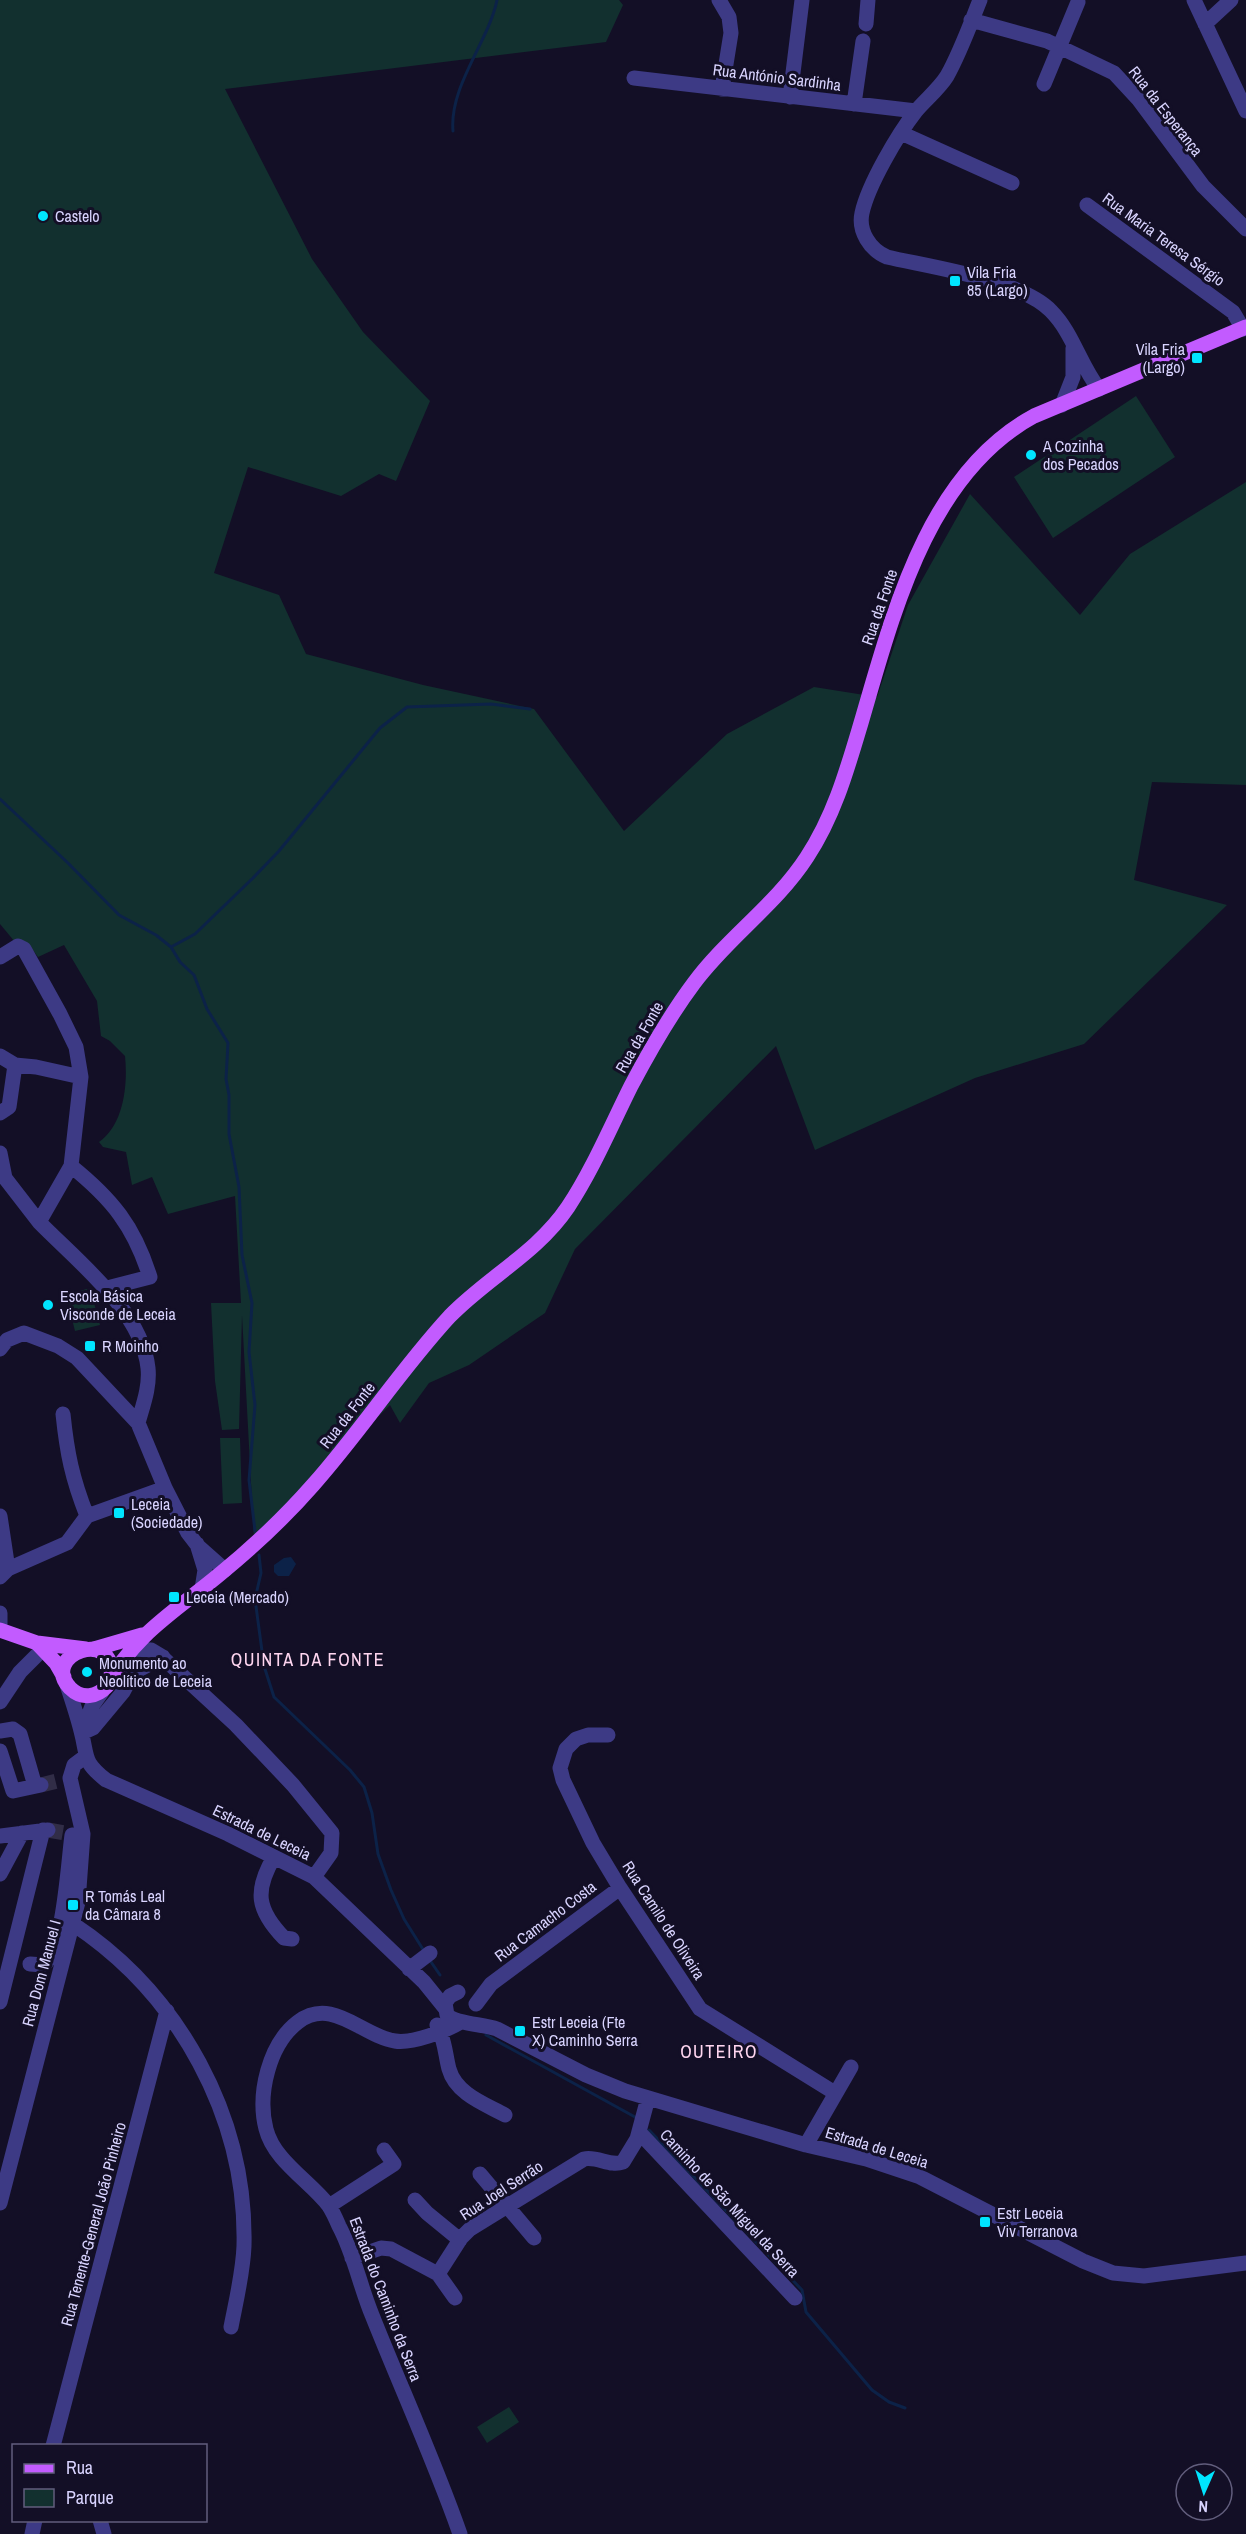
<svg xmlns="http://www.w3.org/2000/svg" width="1246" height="2534" font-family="'Archivo Narrow',sans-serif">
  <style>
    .green { fill: #12302f }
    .water { fill: #0c2248 }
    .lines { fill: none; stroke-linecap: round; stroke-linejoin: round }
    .stream { stroke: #0c2248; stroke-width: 3 }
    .minor-tunnel { stroke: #312d47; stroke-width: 15; stroke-dasharray: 15 8; stroke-linecap: butt }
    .minor { stroke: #3d3a85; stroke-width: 15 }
    .major { stroke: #c25bff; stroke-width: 15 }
    .poi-dot { fill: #00e5ff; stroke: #130f26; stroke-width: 2 }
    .labels { text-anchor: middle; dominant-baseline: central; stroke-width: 6; stroke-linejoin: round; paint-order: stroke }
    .street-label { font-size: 16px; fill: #d9d4ff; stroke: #130f26 }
    .poi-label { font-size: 16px; fill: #d9d4ff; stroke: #130f26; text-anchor: start }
    .neighbourhood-label { font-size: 18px; letter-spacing: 1.5px; fill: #ffd6f0; stroke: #130f26 }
  </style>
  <rect width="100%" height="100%" fill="#130f26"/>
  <path class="green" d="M0 0H619L623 5 606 42 225 89 312 259 363 332 430 401 396 481 379 474 341 496 248 467 214 573 279 595 306 654 423 685 534 709 624 831 727 734 814 687 877 697 908 605 970 494 1080 615 1130 554 1246 482V785L1152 782 1134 880 1227 905 1084 1044 975 1078 815 1150 776 1046 575 1249 545 1313 469 1365 429 1383 400 1423 390 1405 254 1539 242 1315 239 1429 222 1430 215 1381 211 1303H241L235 1196 168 1214 152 1177 132 1185 126 1152 103 1147 99 1142C124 1125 128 1084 125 1056L110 1041 101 1036 97 1001 64 945 38 957 30 946 15 942 0 924Z
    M1136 396 1175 457 1053 538 1014 477Z
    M90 1288 100 1325 75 1331 66 1295Z
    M220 1438H240L242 1503 223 1504Z
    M509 2407 519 2422 487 2443 477 2427Z"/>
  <path class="water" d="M291 1557 296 1564 289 1576H278L274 1572V1565L284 1558Z"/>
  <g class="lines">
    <path class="stream" d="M453 131C449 86 489 41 497 0
      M0 799 68 863 119 915 156 935 171 947 180 962 194 975 207 1009 228 1043 226 1079 229 1095V1134L239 1187 242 1255 252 1303 249 1352 255 1405 249 1480 255 1531
      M171 947 195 934 253 878 279 851 380 728 407 707 491 704 530 709
      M259 1555 261 1573 255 1599 264 1666 274 1697 350 1770 364 1787 372 1813 378 1854 391 1890 404 1919 424 1951
      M429 1959 440 1975
      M486 2035 635 2117
      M649 2130 802 2290 806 2312 872 2390 889 2402 905 2408"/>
    <path class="minor-tunnel" d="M41 1785 57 1781
      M48 1830 65 1833"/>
    <path class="minor" d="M719 0 729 17 731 33 722 89
      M980 0C970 25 960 53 947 76 939 89 925 100 916 111 898 134 868 185 862 213 858 231 870 250 887 257 930 267 1022 280 1051 311 1073 333 1080 365 1099 389
      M1194 0 1246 111
      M971 20 1047 41 1114 73 1139 100 1203 186 1246 229
      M866 24 868 0
      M1205 24 1231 0
      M634 78 916 111
      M1044 84 1078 2
      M790 97 802 0
      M854 104 863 41
      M901 133 1012 183
      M1087 205 1233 312 1243 329
      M1062 405 1073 377V348
      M0 957 18 946 24 949 60 1014 76 1047 81 1077 71 1166 39 1222 5 1178 0 1153
      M0 1056 15 1065 36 1067 81 1077
      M0 1113 9 1107 15 1065
      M71 1166C112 1199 134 1226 150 1277L111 1287 107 1291
      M39 1222C77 1261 142 1311 148 1368 150 1387 143 1405 138 1423
      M0 1349 7 1340 24 1333 58 1346 77 1358 138 1423 165 1488 188 1533 198 1546 225 1570
      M63 1414C67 1453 72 1478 87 1516
      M0 1516 8 1569
      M87 1516 165 1488
      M197 1544 205 1570 202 1589
      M0 1577 8 1569 67 1543 87 1516
      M0 1613V1624
      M133 1649 151 1650 161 1656 236 1725 293 1785 332 1833 331 1853 314 1877
      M67 1685C72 1700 77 1715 81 1731 88 1757 82 1761 106 1780L228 1834 314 1877 424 1982 445 2008
      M0 1702 20 1672 43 1649
      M0 1731 13 1729 20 1734 35 1786
      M82 1733 93 1728 123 1692 133 1673 163 1657
      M82 1733 92 1706 102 1692
      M608 1735H588L576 1739 566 1749 560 1768 563 1780 593 1843 620 1888 700 2009 835 2093
      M0 1751 13 1791 41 1785
      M0 1836 48 1830
      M274 1857C254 1891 257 1910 284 1938L292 1939
      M0 1874 22 1833
      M73 1924C179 1994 247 2117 244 2246 243 2273 236 2301 231 2327
      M30 1964 44 1965C64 1947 68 1863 72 1835
      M409 1969 430 1953
      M458 1992 450 1996 445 2003 447 2015C456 2024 483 2024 497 2029L586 2075 625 2091 806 2145 866 2159 920 2177 1083 2261 1113 2273 1144 2276 1246 2263
      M0 2002 43 1830
      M476 2004 491 1984 620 1888
      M459 2023C445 2031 412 2044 395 2041 362 2036 332 1996 298 2022 269 2044 257 2094 266 2129 274 2161 310 2181 329 2206 333 2212 336 2219 339 2226 354 2254 360 2286 372 2315 401 2388 434 2460 460 2534
      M437 2025C445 2040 445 2053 449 2069 456 2094 485 2104 505 2115
      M639 2132 795 2298
      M806 2145 851 2067
      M480 2174 534 2238
      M415 2200 427 2213 460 2240
      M0 2203 78 1902 83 1834 70 1778 74 1765 86 1756
      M329 2206 394 2164 384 2150
      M352 2258 381 2248 391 2249 438 2274 461 2238 470 2229 584 2159C598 2156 610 2167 623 2162L637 2139 648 2098
      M438 2274 455 2298
      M53 2446 167 2011
      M100 2520 104 2534
      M32 2534 35 2520"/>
    <path class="major" d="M0 1630 37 1643 86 1649
      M37 1643 56 1663 64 1677
      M94 1649 142 1635
      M111 1679C117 1625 39 1655 70 1688 82 1700 97 1697 107 1686 134 1634 177 1610 220 1574 253 1547 285 1517 313 1485 361 1431 401 1369 450 1316 488 1277 537 1253 568 1207 593 1169 611 1126 631 1086 650 1050 670 1015 694 983 728 937 776 905 807 857 834 816 847 770 861 723 893 614 927 474 1034 416L1246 327"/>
  </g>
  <g class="poi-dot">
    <circle cx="43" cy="216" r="6"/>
    <rect x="949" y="275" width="12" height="12" rx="3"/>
    <rect x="1191" y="352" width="12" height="12" rx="3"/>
    <circle cx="1031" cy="455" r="6"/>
    <circle cx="48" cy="1305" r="6"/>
    <rect x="84" y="1340" width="12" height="12" rx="3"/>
    <rect x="113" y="1507" width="12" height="12" rx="3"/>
    <rect x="168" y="1591" width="12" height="12" rx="3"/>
    <circle cx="87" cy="1672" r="6"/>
    <rect x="67" y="1899" width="12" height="12" rx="3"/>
    <rect x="514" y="2025" width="12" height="12" rx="3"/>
    <rect x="979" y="2216" width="12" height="12" rx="3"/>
  </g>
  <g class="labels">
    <g class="street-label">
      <text transform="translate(777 77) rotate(7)">Rua António Sardinha</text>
      <text transform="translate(1166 111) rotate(52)">Rua da Esperança</text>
      <text transform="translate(1164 239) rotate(36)">Rua Maria Teresa Sérgio</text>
      <text transform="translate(879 607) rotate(-71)">Rua da Fonte</text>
      <text transform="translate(639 1037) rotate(-60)">Rua da Fonte</text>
      <text transform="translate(347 1415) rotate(-52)">Rua da Fonte</text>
      <text transform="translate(262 1832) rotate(26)">Estrada de Leceia</text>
      <text transform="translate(664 1920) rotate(57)">Rua Camilo de Oliveira</text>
      <text transform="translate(545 1921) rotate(-37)">Rua Camacho Costa</text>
      <text transform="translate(41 1973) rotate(-75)">Rua Dom Manuel I</text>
      <text transform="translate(877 2147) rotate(17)">Estrada de Leceia</text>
      <text transform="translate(501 2190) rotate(-33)">Rua Joel Serrão</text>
      <text transform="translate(730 2203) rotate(47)">Caminho de São Miguel da Serra</text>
      <text transform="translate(93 2224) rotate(-75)">Rua Tenente-General João Pinheiro</text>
      <text transform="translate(386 2299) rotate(69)">Estrada do Caminho da Serra</text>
    </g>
    <g class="poi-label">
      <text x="55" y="216">Castelo</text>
      <text x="967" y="272">Vila Fria<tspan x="967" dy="18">85 (Largo)</tspan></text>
      <text x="1185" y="349" text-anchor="end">Vila Fria<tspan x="1185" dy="18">(Largo)</tspan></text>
      <text x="1043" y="446">A Cozinha<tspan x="1043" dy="18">dos Pecados</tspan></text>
      <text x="60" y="1296">Escola Básica<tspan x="60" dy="18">Visconde de Leceia</tspan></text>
      <text x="102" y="1346">R Moinho</text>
      <text x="131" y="1504">Leceia<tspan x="131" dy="18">(Sociedade)</tspan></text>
      <text x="186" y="1597">Leceia (Mercado)</text>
      <text x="99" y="1663">Monumento ao<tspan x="99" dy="18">Neolítico de Leceia</tspan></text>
      <text x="85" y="1896">R Tomás Leal<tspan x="85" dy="18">da Câmara 8</tspan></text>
      <text x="532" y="2022">Estr Leceia (Fte<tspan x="532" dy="18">X) Caminho Serra</tspan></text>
      <text x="997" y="2213">Estr Leceia<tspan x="997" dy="18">Viv Terranova</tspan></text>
    </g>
    <g class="neighbourhood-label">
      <text x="308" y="1659">QUINTA DA FONTE</text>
      <text x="719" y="2051">OUTEIRO</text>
    </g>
  </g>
  <rect x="12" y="2444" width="195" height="78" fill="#130f26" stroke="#625e7d" stroke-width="1.5"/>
  <rect x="24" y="2464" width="30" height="9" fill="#c25bff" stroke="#625e7d" stroke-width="1.5"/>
  <text x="66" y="2474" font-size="18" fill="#d9d4ff">Rua</text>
  <rect x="24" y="2489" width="30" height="18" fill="#12302f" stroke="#625e7d" stroke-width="1.5"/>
  <text x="66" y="2504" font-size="18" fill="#d9d4ff">Parque</text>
  <g transform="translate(1204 2492) rotate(183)"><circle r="28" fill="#130f26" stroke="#625e7d" stroke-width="1.5"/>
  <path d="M0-4.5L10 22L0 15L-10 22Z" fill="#00e5ff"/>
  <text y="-9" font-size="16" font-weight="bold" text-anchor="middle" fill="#d9d4ff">N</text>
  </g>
</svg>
